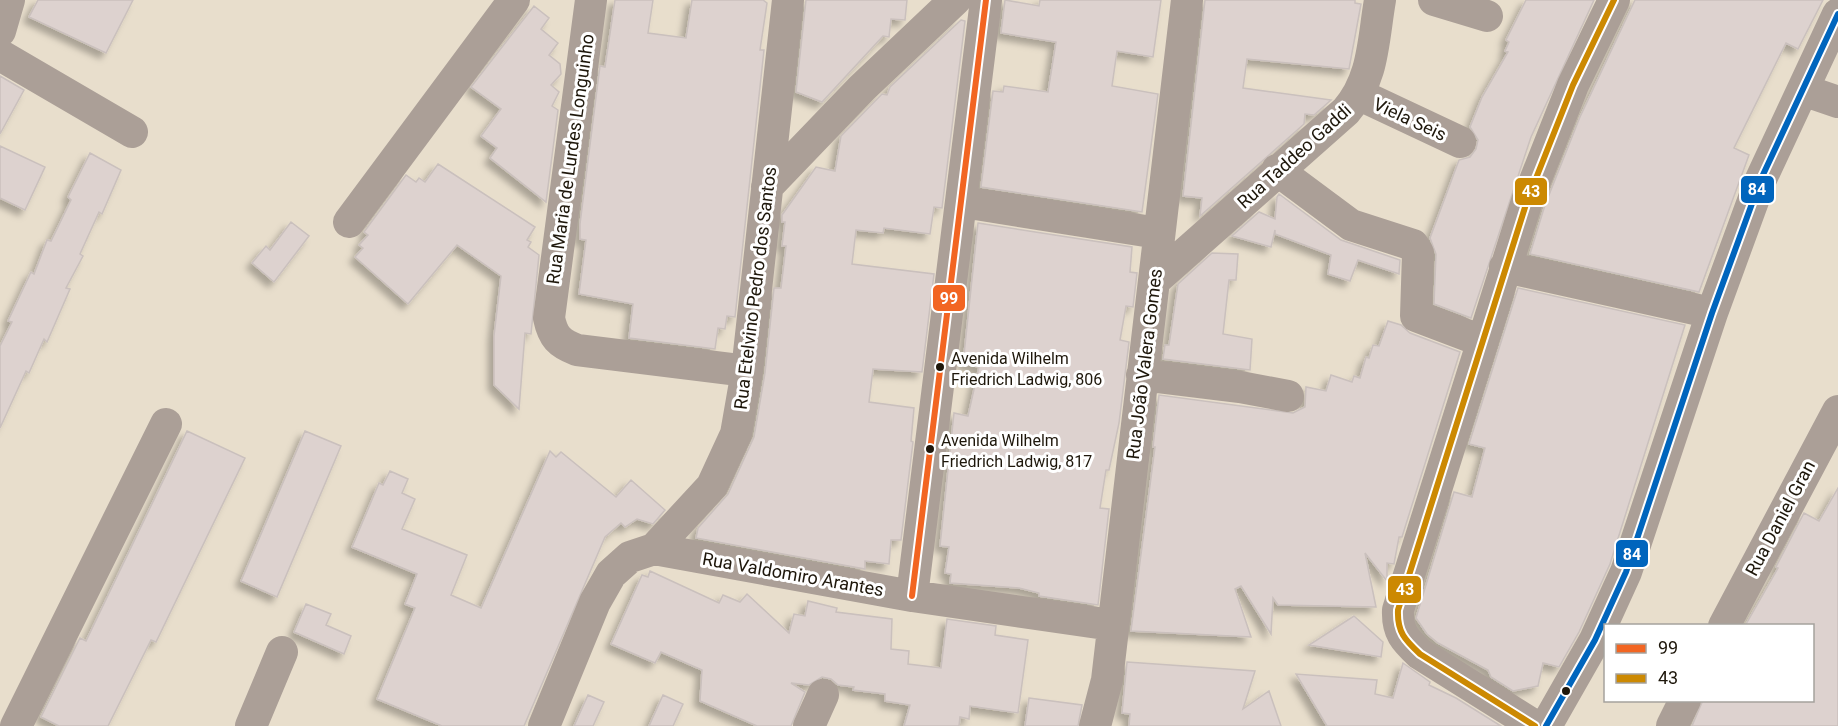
<svg xmlns="http://www.w3.org/2000/svg" width="1838" height="726" font-family="Roboto,sans-serif">
  <style>
    .building { fill: #ddd2cf; stroke: #cac0bd; stroke-width: 1.5; filter: url(#shadow) }
    .lines { fill: none; stroke-linecap: round; stroke-linejoin: round }
    .minor { stroke: #ab9f97; stroke-width: 32 }
    .bus-1-casing { stroke: #fff; stroke-width: 10 }
    .bus-2-casing { stroke: #fff; stroke-width: 10 }
    .bus-3-casing { stroke: #fff; stroke-width: 10 }
    .bus-1 { stroke: #f26522; stroke-width: 6 }
    .bus-2 { stroke: #cc8902; stroke-width: 6 }
    .bus-3 { stroke: #0065bd; stroke-width: 6 }
    .bus-dot { fill: #1e170b; stroke: #fff; stroke-width: 2 }
    .labels { text-anchor: middle; dominant-baseline: central; stroke-width: 6; stroke-linejoin: round; paint-order: stroke }
    .bus-label { font-size: 16px; fill: #1e170b; stroke: #fff; text-anchor: start }
    .street-label { font-size: 18px; fill: #1e170b; stroke: #fff }
    .line-badge { stroke: #fff; stroke-width: 2 }
    .badge-label { font-size: 16px; text-anchor: middle; font-weight: bold; fill: #fff }
  </style>
  <defs>
    <filter id="shadow"><feDropShadow dx="-5.5" dy="5.5" stdDeviation="3" flood-color="#0004"/></filter>
  </defs>
  <rect width="100%" height="100%" fill="#e8decc"/>
  <path class="building" d="M38 0H133L106 53 29 17Z
    M615 0H653L648 33 686 38 692 0H763L767 3 760 50H764L735 317 727 316 725 329 718 328 715 349 629 338 633 304 579 294 586 240 580 239V224L600 66 605 67Z
    M806 0H907L905 20 891 19 889 37 883 36 822 102 796 92Z
    M1005 0 1039 6 1040 0H1161L1153 57 1117 51 1112 86 1158 94 1142 212 981 187 993 91 1003 92 1004 86 1048 92 1056 42 1001 33Z
    M1205 0H1355V3L1361 4 1349 69 1247 59 1243 88 1331 100 1314 115 1305 114 1304 124 1200 216 1202 198 1183 196Z
    M1526 0H1594L1531 137 1471 318 1434 304 1436 254 1430 238 1459 160 1470 157 1476 149 1478 140 1470 127 1482 97 1508 52 1505 51 1509 42 1506 40Z
    M1635 0H1823L1798 49 1786 43 1734 148 1749 155 1699 292 1530 254 1545 205 1580 117Z
    M534 6 549 18 541 29 558 43 549 55 560 64 561 74 551 85 559 92 552 106 558 110 546 202 490 158 497 148 481 136 501 109 471 87Z
    M961 20 965 21 942 208 934 207 930 234 884 228 883 233 856 230 852 264 934 274 922 372 873 369 869 402 914 408 911 441 913 442 901 540H891L889 564 865 561V569L696 538 698 528 728 494 754 437 765 373 774 288H781L786 246H782L785 222H782V215L816 167 835 171 841 136 882 94 887 95 890 87Z
    M0 76 24 90 0 134Z
    M0 146 45 167 25 210 0 198Z
    M90 153 121 170 102 214 99 212 80 254 83 256 66 288 70 289 47 342 44 339 29 373 26 371 0 428V346L12 322 8 321 31 272 34 274 47 240 51 241 71 200 68 197Z
    M438 164 535 227 527 240 531 242 528 247 539 255 531 334 525 333 519 409 494 385V336L501 276 457 245 408 304 355 257 363 248 359 245 368 235 364 232 406 175 416 182 419 178 425 182Z
    M1279 194 1341 240 1400 260 1399 274 1358 260 1350 281 1328 274 1331 255 1275 234V230L1271 247 1232 236 1259 212 1275 219 1277 197Z
    M291 222 309 236 274 282 252 263 266 246 270 250Z
    M978 223 1132 247 1130 272 1137 273 1133 307 1126 306 1120 340 1129 342 1119 423 1109 470H1106L1100 508 1109 509 1098 605 1039 596V593L1019 588 950 583 951 574 945 573 949 547 940 546 954 413 968 416 979 367 963 364Z
    M1212 253 1238 254 1236 280H1229L1223 334 1252 339 1250 370 1163 359 1165 345H1169L1178 284Z
    M1518 288 1685 325 1610 564 1579 632 1559 667 1543 663 1538 686 1513 691 1491 677 1488 670 1438 643 1427 634 1416 618 1454 492 1472 497 1485 448 1469 444Z
    M1388 321 1401 325 1410 333 1460 352 1402 537H1399L1394 564 1387 563V581L1365 553 1376 607 1278 605 1273 598 1271 634 1241 586 1235 589 1251 637 1131 631 1155 447H1153L1159 395 1293 413 1305 407 1306 387 1326 391 1331 375 1352 382 1354 376 1360 378 1366 357 1369 358 1373 345 1379 346Z
    M187 431 245 458 156 642 151 640 108 726H59L41 717 80 638 86 641Z
    M305 431 341 446 277 597 241 581Z
    M550 451 556 457 561 452 616 497 631 480 665 510 653 524 637 519 625 527 621 523 605 537 524 726H442L377 699 415 608 405 604 417 574 352 547 379 483 383 485 390 471 408 479 402 493 415 499 402 529 467 555 451 595 481 608Z
    M1838 488V726H1692L1703 700H1812V626H1745L1778 568 1776 567 1804 513 1819 521Z
    M650 571 719 603 723 595 740 602 747 594 789 633 794 614 805 616 808 601 837 608 836 612 892 619 891 649 909 651 908 664 941 668 947 619 996 626 995 635 1028 640 1018 713 970 706 969 719 960 717 959 726H904L910 705 885 701V694L853 690 854 687 838 685 831 679 822 677 809 685 791 683 805 692 791 726H757L700 701 702 670 661 652 655 663 611 644 642 575 648 577Z
    M306 604 331 614 326 625 351 636 344 654 294 632Z
    M1354 616 1383 642 1381 657 1309 645Z
    M1127 662 1255 671 1243 709 1269 691 1281 726H1129L1130 714 1122 713Z
    M1403 663 1430 682 1429 685 1456 698 1501 726H1327L1296 674 1377 680 1375 694 1393 698Z
    M588 695 604 702 593 726H574Z
    M663 695 683 704 673 726H649Z
    M1029 698 1082 705 1078 726H1025Z"/>
  <g class="lines">
    <path class="minor" d="M591 0 549 318C553 337 559 343 577 350L747 371
      M1434 0 1487 16
      M0 31 9 0
      M0 55 132 132
      M1803 90 1838 102
      M1360 95 1460 142
      M1277 170 1351 225 1413 245 1418 253 1416 316 1482 341
      M767 187 862 88 955 0
      M963 202 1158 233
      M349 222 514 0
      M1505 267 1712 313
      M1154 281 1346 111C1374 79 1373 40 1380 0
      M1142 375 1240 387 1288 396
      M654 549 912 596 1112 625
      M912 596 986 0
      M1724 626 1838 411
      M16 726 166 424
      M251 726 282 652
      M544 726 595 602 611 574 630 557 654 549 712 486 736 434 747 371 788 0
      M809 726 823 695
      M1095 726 1107 680 1187 0
      M1535 726 1420 654C1405 640 1397 632 1398 610L1527 201 1573 85 1614 0
      M1546 726 1595 640 1626 572 1712 313 1761 179 1838 14
      M1672 726 1685 700"/>
    <g class="bus-1-casing">
      <path id="bus-1" d="M912 596 986 0"/>
    </g>
    <g class="bus-2-casing">
      <path id="bus-2" d="M1535 726 1420 654C1405 640 1397 632 1398 610L1527 201 1573 85 1614 0"/>
    </g>
    <g class="bus-3-casing">
      <path id="bus-3" d="M1546 726 1595 640 1626 572 1712 313 1761 179 1838 14"/>
    </g>
    <use href="#bus-1" class="bus-1"/>
    <use href="#bus-2" class="bus-2"/>
    <use href="#bus-3" class="bus-3"/>
  </g>
  <g class="bus-dot">
    <circle cx="940" cy="367" r="5"/>
    <circle cx="930" cy="449" r="5"/>
    <circle cx="1566" cy="691" r="5"/>
  </g>
  <g class="labels">
    <g class="bus-label">
      <text x="951" y="358">Avenida Wilhelm<tspan x="951" dy="21">Friedrich Ladwig, 806</tspan></text>
      <text x="941" y="440">Avenida Wilhelm<tspan x="941" dy="21">Friedrich Ladwig, 817</tspan></text>
    </g>
    <g class="street-label">
      <text transform="translate(1410 119) rotate(25)">Viela Seis</text>
      <text transform="translate(1294 156) rotate(-42)">Rua Taddeo Gaddi</text>
      <text transform="translate(570 159) rotate(-82)">Rua Maria de Lurdes Longuinho</text>
      <text transform="translate(755 288) rotate(-83)">Rua Etelvino Pedro dos Santos</text>
      <text transform="translate(1144 364) rotate(-83)">Rua João Valera Gomes</text>
      <text transform="translate(1780 518) rotate(-62)">Rua Daniel Gran</text>
      <text transform="translate(793 574) rotate(10)">Rua Valdomiro Arantes</text>
    </g>
  </g>
  <g class="line-badge">
    <rect x="1740" y="175" width="35" height="29" rx="6" fill="#0065bd"/>
    <rect x="1514" y="177" width="34" height="29" rx="6" fill="#cc8902"/>
    <rect x="932" y="284" width="34" height="28" rx="6" fill="#f26522"/>
    <rect x="1615" y="539" width="34" height="29" rx="6" fill="#0065bd"/>
    <rect x="1387" y="575" width="35" height="29" rx="6" fill="#cc8902"/>
  </g>
  <g class="badge-label">
    <text x="1757" y="195">84</text>
    <text x="1531" y="197">43</text>
    <text x="949" y="304">99</text>
    <text x="1632" y="560">84</text>
    <text x="1405" y="595">43</text>
  </g>
  <rect x="1604" y="624" width="210" height="78" fill="#ffffff" stroke="#a5a29d" stroke-width="1.5"/>
  <rect x="1616" y="644" width="30" height="9" fill="#f26522" stroke="#a5a29d" stroke-width="1.5"/>
  <text x="1658" y="654" font-size="18" fill="#1e170b">99</text>
  <rect x="1616" y="674" width="30" height="9" fill="#cc8902" stroke="#a5a29d" stroke-width="1.5"/>
  <text x="1658" y="684" font-size="18" fill="#1e170b">43</text>
</svg>
